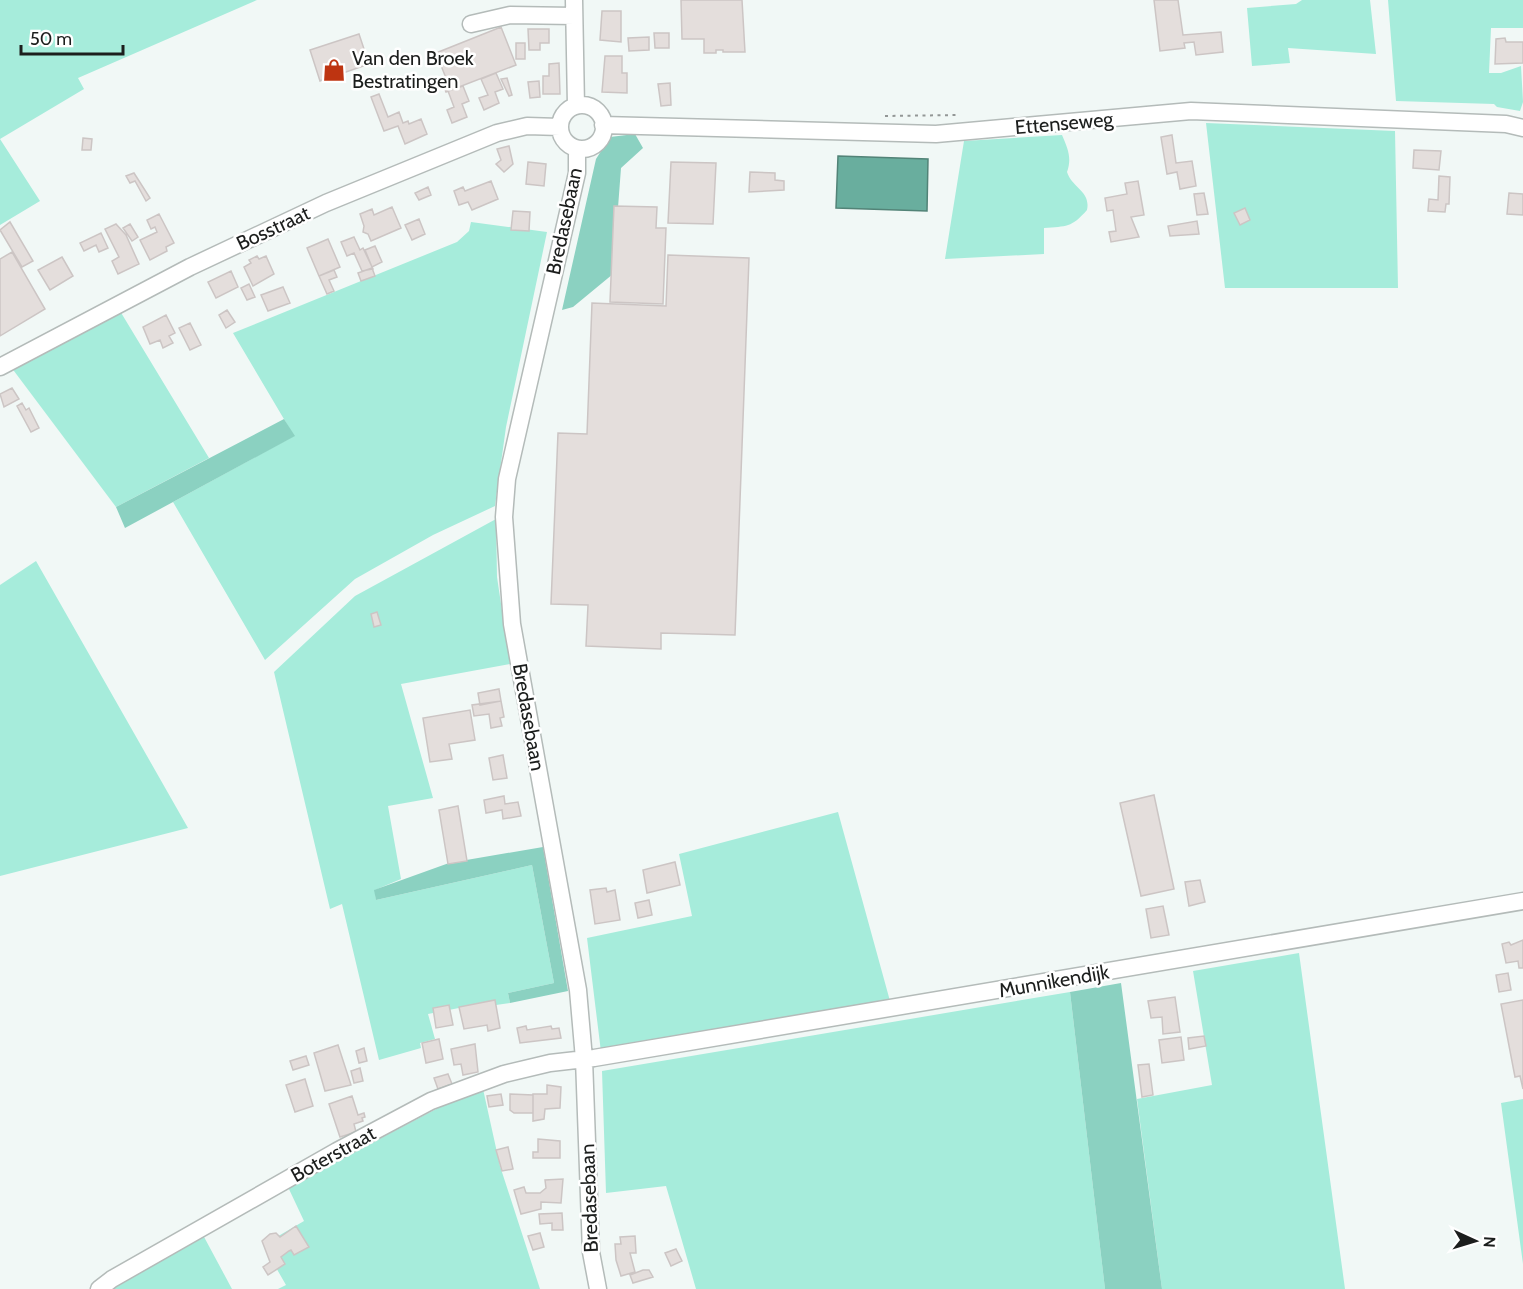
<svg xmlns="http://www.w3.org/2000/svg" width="1523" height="1289" font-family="Cabin,sans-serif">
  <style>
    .green { fill: #a6ecdb }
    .forest { fill: #8bd1c1 }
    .water { fill: #69ae9e; stroke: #528377; stroke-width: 1.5 }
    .building { fill: #e4dedc; stroke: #ccc5c4; stroke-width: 1.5 }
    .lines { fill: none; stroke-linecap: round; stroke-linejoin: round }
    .minor-casing { stroke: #b4bbb9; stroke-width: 19 }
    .path { stroke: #939796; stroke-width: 2; stroke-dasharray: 3 4.5; stroke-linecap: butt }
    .minor { stroke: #fff; stroke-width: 16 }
    .labels { text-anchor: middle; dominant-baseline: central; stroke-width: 5; stroke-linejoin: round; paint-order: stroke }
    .poi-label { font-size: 20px; fill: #1c1e1d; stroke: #fff; text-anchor: start }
    .street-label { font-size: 20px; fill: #1c1e1d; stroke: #fff }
  </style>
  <rect width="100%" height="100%" fill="#f1f8f6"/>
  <path class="green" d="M0 0H257L78 78 84 89 0 139 40 201 0 225Z
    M1302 0H1370L1376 54 1288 48 1290 63 1252 66 1247 8 1296 4Z
    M1388 0H1523V28H1491L1489 73H1501L1521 66 1523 102 1520 111 1497 107 1494 104 1396 101Z
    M1206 123 1395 131 1398 288H1225Z
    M1062 135C1068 149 1072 158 1067 172 1072 188 1091 191 1087 210 1071 228 1067 226 1044 228V254L945 259 964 141Z
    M471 222 547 232 506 427 495 506 433 535 355 579 265 660 173 502 294 436 233 333 457 242 469 231Z
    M120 311 209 458 116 507 11 367Z
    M496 519 497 577 510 664 401 684 433 798 388 806 401 879 375 890 376 900 532 865 554 983 508 993 510 1003 496 1005 495 1001 428 1014 435 1039 420 1043 421 1048 379 1060 342 904 330 909 274 672 355 596Z
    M36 561 188 828 0 876V585Z
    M838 812 890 1001 601 1052 587 938 692 916 679 854Z
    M1299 953 1345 1289H1162L1137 1099 1212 1085 1193 971Z
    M1070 992 1105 1289H696L666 1186 606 1193 602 1071Z
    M483 1089 500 1166 540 1289H278L286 1285 263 1245 304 1221 288 1187 459 1097Z
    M1523 1099V1264L1501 1103Z
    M203 1235 232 1289H110Z"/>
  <path class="forest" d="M635 134 643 148 621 168 613 274 573 307 562 310 596 159 610 137Z
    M284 419 295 436 125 528 116 507Z
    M543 847 568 991 510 1003 508 993 554 983 532 865 376 900 374 890 449 863Z
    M1121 983 1162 1289H1105L1070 992Z"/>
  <path class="water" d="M838 156 928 159 927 211 836 208Z"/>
  <path class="building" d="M681 0H742L745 52H723V50H716V53H704V39H682Z
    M1154 0H1178L1183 35 1221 32 1223 52 1196 55 1194 42 1184 43 1185 48 1160 51Z
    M602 11H621V42L600 40Z
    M501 27 516 65 446 92 441 80 446 78 436 53Z
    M528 29H549V43H540V50H529Z
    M654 33H669V48H655Z
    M359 34 369 64 340 74 339 79 334 81 330 77 320 81 310 50Z
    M649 37V50L629 51 628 38Z
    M1505 38 1506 42H1523V63L1495 64 1496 39Z
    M516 43H525V59H516Z
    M605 56H622V73H627V93L602 92Z
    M559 63 560 94H543V76H549V64Z
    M496 73 503 89 495 92 499 103 484 110 479 98 488 95 481 79Z
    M507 78 512 95 509 96 501 79Z
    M539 81 540 97 530 98 528 82Z
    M670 83 671 105 661 106 658 84Z
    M463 86 469 101 462 104 467 117 452 123 447 110 454 107 448 91Z
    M379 94 388 117 399 112 403 123 408 121 409 124 421 119 427 134 405 144 398 126 384 131 371 97Z
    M1172 135 1176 163 1192 161 1196 186 1180 189 1177 172 1167 174 1161 137Z
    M83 138 92 139 91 150H82Z
    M509 146 513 164 504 172 496 164 501 160 497 149Z
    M1414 150 1441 151 1439 170 1413 168Z
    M528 162 546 164 544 186 526 184Z
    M671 162 716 163 713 224 668 223Z
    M750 172 775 173V180L784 181V190L749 192Z
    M134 173 150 198 146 201 135 181 130 183 126 176Z
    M1439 176 1450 177 1449 204H1446L1445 212 1428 211 1429 199 1438 200Z
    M491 181 498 199 472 210 468 202 459 205 454 191 463 187 465 191Z
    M1138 181 1144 215 1131 217 1139 237 1111 242 1109 232 1116 231 1113 210 1107 211 1105 198 1127 194 1125 183Z
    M428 187 431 195 419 200 415 193Z
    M1204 193 1208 214 1197 215 1194 194Z
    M1509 193 1523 194V215L1507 214Z
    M614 206 657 207 656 228H666L663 304 610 302Z
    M392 207 401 228 371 241 368 234 363 232 364 226 360 214 372 209 374 215Z
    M1245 208 1250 220 1240 225 1234 213Z
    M513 211 530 212 529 231 511 230Z
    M159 214 174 243 166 247 167 251 150 260 140 240 157 232 155 227 151 229 147 220Z
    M419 219 425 234 412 240 405 225Z
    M1197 221 1199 234 1170 236 1168 226Z
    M10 222 33 261 22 267 0 230Z
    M116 224 126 235 139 264 118 274 112 261 119 257 105 229Z
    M130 224 138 237 132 241 123 228Z
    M101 233 108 248 99 252 96 245 84 251 80 243Z
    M354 237 360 250 363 248 373 269 362 271 354 253 347 256 341 242Z
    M328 239 340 267 319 276 307 248Z
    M375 246 382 262 372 267 365 250Z
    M12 252 45 309 0 336V259Z
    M668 255 749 258 735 635 661 633V649L586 646 588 605 551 604 558 433 587 434 592 303 666 306Z
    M257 256 259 259 266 256 274 274 253 286 244 267 251 263 249 260Z
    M62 257 73 276 50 290 38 270Z
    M372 268 375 276 361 281 358 273Z
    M334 270 337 277 329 280 334 291 327 294 319 276Z
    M231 271 238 287 216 298 208 282Z
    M249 284 255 297 247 300 241 288Z
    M283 287 290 303 268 311 261 295Z
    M227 310 235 322 226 328 219 315Z
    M166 315 175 333 169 336 173 343 163 348 160 340 150 344 143 327Z
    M190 323 201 345 190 350 179 328Z
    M12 388 19 399 4 407 0 394Z
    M22 403 26 410 29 408 39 428 31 432 17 406Z
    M377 612 381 625 374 627 371 614Z
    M499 689 501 701 480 705 478 693Z
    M501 701 504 717 500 718 502 726 491 728 489 714 474 716 472 705Z
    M470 710 475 740 449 744 452 759 430 762 423 718Z
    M503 755 507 778 493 780 489 758Z
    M1154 795 1174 889 1141 896 1120 803Z
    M504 796 505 804 518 802 521 816 503 819 502 810 486 813 484 800Z
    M458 806 467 861 448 864 439 810Z
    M675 862 680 885 647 893 643 870Z
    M1200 880 1205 902 1189 906 1185 882Z
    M606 888 607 892 615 890 620 920 595 924 590 890Z
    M649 900 652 915 638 918 635 903Z
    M1163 906 1169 935 1151 938 1146 909Z
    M1523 940V968H1519L1518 961 1506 963 1502 944 1509 942 1511 945Z
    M1508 973 1511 990 1499 992 1496 975Z
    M1175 997 1180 1032 1163 1034 1162 1017 1151 1018 1148 1001Z
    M495 1000 500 1028 488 1031 487 1025 464 1029 459 1007Z
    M1523 1000V1089L1520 1076 1515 1077 1501 1004Z
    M449 1005 453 1025 436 1028 433 1008Z
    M526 1026 527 1030 551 1026 552 1029 559 1028 561 1038 520 1043 517 1028Z
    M1204 1036 1206 1046 1189 1049 1188 1038Z
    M1181 1037 1184 1060 1162 1063 1159 1040Z
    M439 1039 443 1059 426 1063 422 1043Z
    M475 1044 478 1072 463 1075 461 1064 454 1065 451 1049Z
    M338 1045 351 1085 325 1091 314 1053Z
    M364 1048 367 1061 359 1063 356 1051Z
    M306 1056 309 1065 293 1070 290 1061Z
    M1149 1064 1153 1095 1142 1097 1138 1065Z
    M360 1068 363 1081 354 1083 351 1071Z
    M448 1074 452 1084 438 1089 434 1078Z
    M305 1079 313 1106 295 1112 286 1085Z
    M547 1085 561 1087 560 1108 545 1109 544 1119 533 1121V1094H547Z
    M501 1094 503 1105 489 1107 487 1096Z
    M510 1094 533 1095V1113H514L510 1110Z
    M352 1096 358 1115 364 1113 365 1117 362 1118 363 1121 354 1124 356 1132 340 1137 329 1104Z
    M538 1139 560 1141V1158H533V1152H538Z
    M508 1147 513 1169 502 1171 496 1150Z
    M563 1179 561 1203 541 1202V1209L521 1214 514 1190 524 1187 526 1193H540L546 1188 545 1180Z
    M562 1213 563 1230H552V1223L540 1224 539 1214Z
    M296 1226 309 1247 294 1255 291 1250 289 1251 281 1257 285 1264 268 1275 263 1267 270 1262 262 1241 270 1234 276 1233 280 1237Z
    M540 1233 544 1247 533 1250 528 1236Z
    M635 1236 636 1253H630L635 1272 621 1276 616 1260 615 1244H621L620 1237Z
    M676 1249 682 1261 671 1266 665 1253Z
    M643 1270H649L653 1277 633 1283 630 1275Z"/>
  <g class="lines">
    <g class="minor-casing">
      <path id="minor" d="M574 0 576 106
        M471 24 510 15 574 16
        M560 127a22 22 0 1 1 44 0a22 22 0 1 1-44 0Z
        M603 125 936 134 1191 111 1506 124 1523 128
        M577 149V173L507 479 504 517 512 624 578 990 584 1059 591 1252 598 1289
        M0 367 190 267 326 203 497 133 527 126 560 127
        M99 1289 112 1279 337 1151 431 1101 504 1074 550 1063 594 1058 1523 901"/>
    </g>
    <path class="path" d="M885 116 960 115"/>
    <use href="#minor" class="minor"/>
  </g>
  <defs>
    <g id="shop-bare" transform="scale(1.8)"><path d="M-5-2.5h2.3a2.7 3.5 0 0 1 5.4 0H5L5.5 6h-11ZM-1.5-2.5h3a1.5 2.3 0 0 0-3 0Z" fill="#be3411" stroke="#fff" stroke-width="2.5" paint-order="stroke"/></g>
  </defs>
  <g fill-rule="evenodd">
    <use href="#shop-bare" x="334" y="70"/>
  </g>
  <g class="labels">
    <g class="poi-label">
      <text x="352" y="58">Van den Broek<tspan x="352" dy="23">Bestratingen</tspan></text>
    </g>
    <g class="street-label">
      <text transform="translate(1064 123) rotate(-5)">Ettenseweg</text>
      <text transform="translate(564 221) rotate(-78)">Bredasebaan</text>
      <text transform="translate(273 228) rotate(-25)">Bosstraat</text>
      <text transform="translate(529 717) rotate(80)">Bredasebaan</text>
      <text transform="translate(1054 981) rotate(-10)">Munnikendijk</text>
      <text transform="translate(333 1154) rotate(-29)">Boterstraat</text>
      <text transform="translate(589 1198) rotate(-92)">Bredasebaan</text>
    </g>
  </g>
  <g transform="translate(1475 1241) rotate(94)" stroke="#ffffff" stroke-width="4.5" paint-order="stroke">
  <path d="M0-4.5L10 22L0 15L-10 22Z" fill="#1c1e1d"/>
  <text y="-9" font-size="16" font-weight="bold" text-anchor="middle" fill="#1c1e1d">N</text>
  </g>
  <path d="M21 45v9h102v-9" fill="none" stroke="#1c1e1d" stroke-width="3"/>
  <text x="30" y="45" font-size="18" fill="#1c1e1d" stroke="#ffffff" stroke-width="4.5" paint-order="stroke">50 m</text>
</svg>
